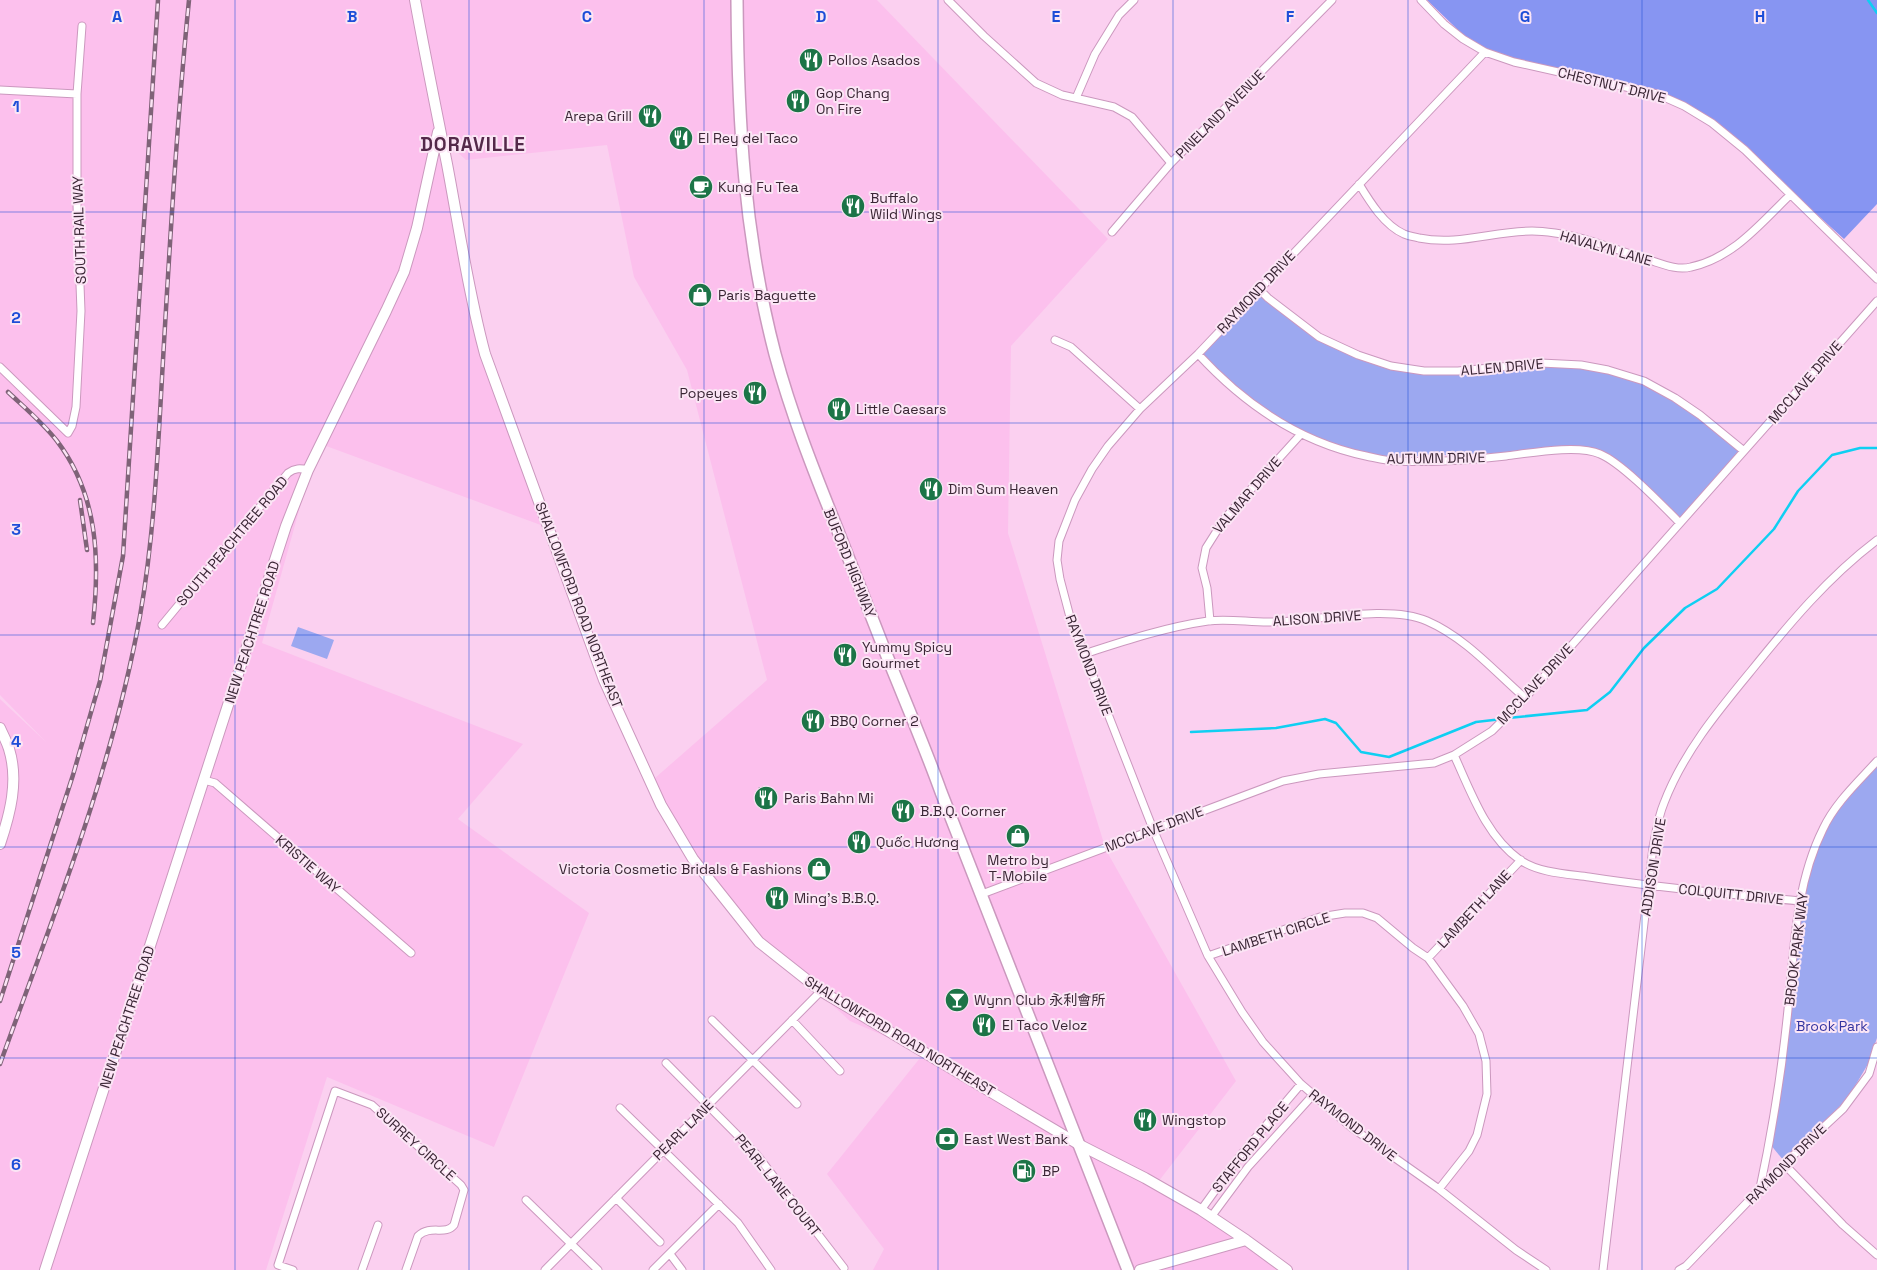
<svg xmlns="http://www.w3.org/2000/svg" width="1877" height="1270" font-family="'Space Grotesk','Noto Sans SC',sans-serif">
  <style>
    .built { fill: #fcc0ed }
    .green { fill: #9ca8f0 }
    .forest { fill: #8795f2 }
    .lines { fill: none; stroke-linecap: round; stroke-linejoin: round }
    .stream { stroke: #0fcff2; stroke-width: 2.5 }
    .street-casing { stroke: #cb98be; stroke-width: 9 }
    .secondary-casing { stroke: #cb98be; stroke-width: 12 }
    .primary-casing { stroke: #cb98be; stroke-width: 14 }
    .street { stroke: #fff; stroke-width: 7 }
    .secondary { stroke: #fff; stroke-width: 10 }
    .primary { stroke: #fff; stroke-width: 11 }
    .rail-casing { stroke: #7f6378; stroke-width: 4.5 }
    .rail { stroke: #fbe5f5; stroke-width: 2.5; stroke-dasharray: 8; stroke-linecap: butt }
    .grid { fill: none; stroke: #1d4ed8; stroke-width: 1; stroke-opacity: 0.55 }
    .labels { text-anchor: middle; dominant-baseline: central; stroke-width: 4; stroke-linejoin: round; paint-order: stroke }
    .poi-label { font-size: 14px; fill: #3a2635; stroke: #fbe5f5; text-anchor: start }
    .street-label { font-size: 14px; fill: #3a2635; stroke: #fbe5f5 }
    .park-label { font-size: 14px; fill: #3535a0; stroke: #fbe5f5 }
    .district-label { font-size: 19px; font-weight: bold; letter-spacing: 1px; fill: #54294a; stroke: #fbe5f5 }
    .grid-label { font-size: 16px; text-anchor: middle; font-weight: bold; fill: #1d4ed8; stroke: #fbe5f5; stroke-width: 4; stroke-linejoin: round; paint-order: stroke }
  </style>
  <rect width="100%" height="100%" fill="#fbd0f0"/>
  <path class="built" d="M0 0H877L1108 239 1011 346 1008 533 1106 850 1236 1081 1155 1186 1287 1270H873L884 1249 827 1174 924 1053 850 1021 749 929 647 785 767 680 687 370 634 277 607 145 466 160 453 148H446L479 323 549 528 318 443 262 643 523 744 458 819 589 913 494 1147 327 1077 266 1270H0V699L46 742 0 695Z"/>
  <path class="green" d="M1259 290 1319 338 1381 364 1456 373 1534 363 1586 364 1637 379 1682 402 1746 451 1682 521 1615 463 1585 450 1366 458 1292 432 1252 406 1198 355Z
    M298 627 334 640 327 659 291 646Z
    M1877 762V1038L1868 1064 1848 1098 1784 1161 1770 1144 1796 946 1813 848 1839 801Z"/>
  <path class="forest" d="M1427 0H1877V204L1844 239 1740 145 1683 103 1486 57Z"/>
  <g class="lines">
    <path class="stream" d="M1868 0 1877 13
      M1508 718 1587 710 1610 692 1644 648 1685 608 1717 589 1774 529 1798 491 1832 455 1860 448H1877
      M1191 732 1276 728 1325 719 1336 723 1361 752 1389 757 1476 722 1502 719"/>
    <g class="street-casing">
      <path id="street" d="M948 0 984 36 1036 83 1062 95 1114 107 1132 117 1171 163
        M1421 0 1444 24 1463 39 1485 52 1514 62 1657 94 1684 106 1712 123 1745 150 1877 279
        M1485 52 1198 354 1140 409 1108 446 1092 469 1075 500 1059 541 1057 560 1060 579 1070 617 1153 829 1208 956 1242 1012 1263 1042 1301 1084 1351 1127 1439 1189 1516 1250 1546 1270
        M0 90 77 94
        M1076 98 1095 54 1119 15 1134 0
        M1359 184C1370 202 1384 225 1404 234 1409 236 1415 237 1419 238 1459 246 1493 231 1532 231 1540 231 1548 232 1555 233 1586 237 1616 250 1646 259 1660 263 1676 271 1691 267 1733 258 1760 224 1790 195
        M1112 232 1171 163 1332 0
        M1259 289 1268 298 1319 337 1358 355 1391 366 1424 371H1458L1541 363 1581 365 1608 370 1644 381 1675 398 1700 415 1744 451
        M1055 340 1071 347 1140 409
        M1198 354C1244 404 1299 442 1366 456 1376 458 1386 461 1396 461 1432 463 1470 460 1506 456 1530 453 1578 444 1600 454 1622 463 1662 505 1680 523
        M0 367 68 433 72 426 76 407 81 311 77 205V94L82 26
        M1210 621 1207 588 1202 568 1206 548 1225 518 1301 434
        M162 625 288 473C295 468 300 468 308 470
        M1084 654C1124 641 1166 627 1208 621 1229 618 1252 623 1273 622 1317 621 1388 604 1427 621 1466 638 1494 671 1525 698
        M1454 755C1471 792 1486 836 1520 860 1539 873 1567 874 1589 877 1659 888 1729 894 1800 901
        M204 780 215 783 411 953
        M982 894 1283 781 1319 774 1434 763 1454 755 1492 731 1525 698 1877 301
        M1208 956 1320 917 1345 913H1363L1377 918 1413 948 1428 958 1463 1006 1479 1034 1486 1061 1487 1094 1477 1135 1469 1151 1439 1189
        M1428 958 1521 860
        M712 1020 797 1104
        M792 1020 840 1071
        M666 1063 757 1155 844 1268
        M620 1108 738 1223 771 1270
        M1784 1164 1843 1225 1877 1255
        M1760 1188C1772 1132 1781 1076 1787 1019 1794 956 1794 887 1823 829 1835 803 1858 782 1877 761
        M616 1198 660 1242
        M526 1200 598 1270
        M1201 1210 1240 1156 1301 1084
        M1211 1217 1248 1167 1313 1095
        M670 1254 682 1270
        M293 1270 278 1265 335 1091 372 1105 461 1185 464 1190 454 1225C445 1236 431 1224 418 1236L406 1270
        M362 1270 378 1225
        M545 1270 821 991
        M653 1270 719 1204
        M1603 1270 1653 847C1656 833 1658 817 1664 803 1683 753 1718 711 1751 671 1789 624 1828 577 1877 540
        M1679 1270 1686 1266 1784 1164 1843 1109 1869 1074 1877 1047"/>
    </g>
    <g class="secondary-casing">
      <path id="secondary" d="M415 0C425 55 436 109 447 164 459 227 468 291 485 354L604 680 661 805 693 859 759 942 821 991 1080 1145 1145 1178 1201 1210 1246 1240 1287 1270
        M0 728C3 735 7 742 9 749 19 781 10 814 0 844
        M45 1270 286 526 308 470 386 311 404 272 417 228 438 132
        M1140 1270 1246 1240"/>
    </g>
    <g class="primary-casing">
      <path id="primary" d="M737 0C738 122 744 235 775 354 791 413 813 469 836 526 852 566 867 606 883 646 902 694 923 742 941 792L1128 1270"/>
    </g>
    <use href="#street" class="street"/>
    <use href="#secondary" class="secondary"/>
    <use href="#primary" class="primary"/>
    <g class="rail-casing">
      <path id="rail" d="M8 392C25 408 43 423 57 441 98 495 100 559 93 623
        M80 500 87 550
        M0 1001 73 775 100 681 123 556 158 0
        M0 1064C53 917 112 771 140 616 155 531 158 445 163 360 170 240 177 120 189 0"/>
    </g>
    <use href="#rail" class="rail"/>
  </g>
  <path class="grid" d="M235 0V1270M469 0V1270M704 0V1270M938 0V1270M1173 0V1270M1408 0V1270M1642 0V1270M0 212H1877M0 423H1877M0 635H1877M0 847H1877M0 1058H1877"/>
  <defs>
    <g id="restaurant-disc" transform="scale(1.25)"><circle r="9.5" fill="#1c7447" stroke="#fbe5f5"/><path d="M-5-6h1v4h1v-4h1v4h1v-4h1v5L-1.5 .5V6h-2V.5L-5-1ZM5-6V6H3V1.5H1.5Q1.5-4 5-6Z" fill="#fff"/></g>
    <g id="cafe-disc" transform="scale(1.25)"><circle r="9.5" fill="#1c7447" stroke="#fbe5f5"/><path d="M-5.5-4.5H6V0H3Q3 3.5 0 3.5H-2.5Q-5.5 3.5-5.5 0ZM3-3.2v2h1.7v-2ZM-6 4.5H4V6H-6Z" fill="#fff"/></g>
    <g id="shop-disc" transform="scale(1.25)"><circle r="9.5" fill="#1c7447" stroke="#fbe5f5"/><path d="M-5-2.5h2.3a2.7 3.5 0 0 1 5.4 0H5L5.5 6h-11ZM-1.5-2.5h3a1.5 2.3 0 0 0-3 0Z" fill="#fff"/></g>
    <g id="bar-disc" transform="scale(1.25)"><circle r="9.5" fill="#1c7447" stroke="#fbe5f5"/><path d="M-6-5H6L.8 .8V4.5H3.5V6h-7V4.5H-.8V.8Z" fill="#fff"/></g>
    <g id="bank-disc" transform="scale(1.25)"><circle r="9.5" fill="#1c7447" stroke="#fbe5f5"/><path d="M-6-4H6V4H-6ZM0-2.3a2.3 2.3 0 1 0 0 4.6a2.3 2.3 0 1 0 0-4.6Z" fill="#fff"/></g>
    <g id="fuel-disc" transform="scale(1.25)"><circle r="9.5" fill="#1c7447" stroke="#fbe5f5"/><path d="M-5.5-6h7V0h2V4h1.3V-2.5L3-4.5l.8-.8L6-3V5H2.5V1h-1V6h-7ZM-4.2-4.7v3.2H.2V-4.7Z" fill="#fff"/></g>
  </defs>
  <g fill-rule="evenodd">
    <use href="#restaurant-disc" x="811" y="60"/>
    <use href="#restaurant-disc" x="798" y="101"/>
    <use href="#restaurant-disc" x="650" y="116"/>
    <use href="#restaurant-disc" x="681" y="138"/>
    <use href="#cafe-disc" x="701" y="187"/>
    <use href="#restaurant-disc" x="853" y="206"/>
    <use href="#shop-disc" x="700" y="295"/>
    <use href="#restaurant-disc" x="755" y="393"/>
    <use href="#restaurant-disc" x="839" y="409"/>
    <use href="#restaurant-disc" x="931" y="489"/>
    <use href="#restaurant-disc" x="845" y="655"/>
    <use href="#restaurant-disc" x="813" y="721"/>
    <use href="#restaurant-disc" x="766" y="798"/>
    <use href="#restaurant-disc" x="903" y="811"/>
    <use href="#shop-disc" x="1018" y="836"/>
    <use href="#restaurant-disc" x="859" y="842"/>
    <use href="#shop-disc" x="819" y="869"/>
    <use href="#restaurant-disc" x="777" y="898"/>
    <use href="#bar-disc" x="957" y="1000"/>
    <use href="#restaurant-disc" x="984" y="1025"/>
    <use href="#restaurant-disc" x="1145" y="1120"/>
    <use href="#bank-disc" x="947" y="1139"/>
    <use href="#fuel-disc" x="1024" y="1171"/>
  </g>
  <g class="labels">
    <g class="poi-label">
      <text x="828" y="60">Pollos Asados</text>
      <text x="816" y="93">Gop Chang<tspan x="816" dy="16">On Fire</tspan></text>
      <text x="632" y="116" text-anchor="end">Arepa Grill</text>
      <text x="698" y="138">El Rey del Taco</text>
      <text x="718" y="187">Kung Fu Tea</text>
      <text x="870" y="198">Buffalo<tspan x="870" dy="16">Wild Wings</tspan></text>
      <text x="718" y="295">Paris Baguette</text>
      <text x="738" y="393" text-anchor="end">Popeyes</text>
      <text x="856" y="409">Little Caesars</text>
      <text x="948" y="489">Dim Sum Heaven</text>
      <text x="862" y="647">Yummy Spicy<tspan x="862" dy="16">Gourmet</tspan></text>
      <text x="830" y="721">BBQ Corner 2</text>
      <text x="784" y="798">Paris Bahn Mi</text>
      <text x="920" y="811">B.B.Q. Corner</text>
      <text x="876" y="842">Quốc Hương</text>
      <text x="1018" y="860" text-anchor="middle">Metro by<tspan x="1018" dy="16">T-Mobile</tspan></text>
      <text x="802" y="869" text-anchor="end">Victoria Cosmetic Bridals &amp; Fashions</text>
      <text x="794" y="898">Ming's B.B.Q.</text>
      <text x="974" y="1000">Wynn Club 永利會所</text>
      <text x="1002" y="1025">El Taco Veloz</text>
      <text x="1162" y="1120">Wingstop</text>
      <text x="964" y="1139">East West Bank</text>
      <text x="1042" y="1171">BP</text>
    </g>
    <g class="street-label">
      <text transform="translate(1612 85) rotate(14)">CHESTNUT DRIVE</text>
      <text transform="translate(1220 114) rotate(-45)">PINELAND AVENUE</text>
      <text transform="translate(79 230) rotate(-92)">SOUTH RAIL WAY</text>
      <text transform="translate(1606 248) rotate(16)">HAVALYN LANE</text>
      <text transform="translate(1256 292) rotate(-47)">RAYMOND DRIVE</text>
      <text transform="translate(1502 367) rotate(-5)">ALLEN DRIVE</text>
      <text transform="translate(1805 382) rotate(-49)">MCCLAVE DRIVE</text>
      <text transform="translate(1436 458) rotate(-1)">AUTUMN DRIVE</text>
      <text transform="translate(1247 495) rotate(-49)">VALMAR DRIVE</text>
      <text transform="translate(232 541) rotate(-50)">SOUTH PEACHTREE ROAD</text>
      <text transform="translate(850 563) rotate(68)">BUFORD HIGHWAY</text>
      <text transform="translate(579 605) rotate(69)">SHALLOWFORD ROAD NORTHEAST</text>
      <text transform="translate(1317 618) rotate(-4)">ALISON DRIVE</text>
      <text transform="translate(252 632) rotate(-72)">NEW PEACHTREE ROAD</text>
      <text transform="translate(1089 665) rotate(69)">RAYMOND DRIVE</text>
      <text transform="translate(1535 684) rotate(-47)">MCCLAVE DRIVE</text>
      <text transform="translate(1154 829) rotate(-21)">MCCLAVE DRIVE</text>
      <text transform="translate(308 864) rotate(41)">KRISTIE WAY</text>
      <text transform="translate(1653 867) rotate(-81)">ADDISON DRIVE</text>
      <text transform="translate(1731 894) rotate(6)">COLQUITT DRIVE</text>
      <text transform="translate(1474 909) rotate(-47)">LAMBETH LANE</text>
      <text transform="translate(1276 934) rotate(-18)">LAMBETH CIRCLE</text>
      <text transform="translate(1796 949) rotate(-83)">BROOK PARK WAY</text>
      <text transform="translate(127 1017) rotate(-72)">NEW PEACHTREE ROAD</text>
      <text transform="translate(900 1036) rotate(31)">SHALLOWFORD ROAD NORTHEAST</text>
      <text transform="translate(1353 1125) rotate(38)">RAYMOND DRIVE</text>
      <text transform="translate(683 1130) rotate(-45)">PEARL LANE</text>
      <text transform="translate(416 1144) rotate(42)">SURREY CIRCLE</text>
      <text transform="translate(1250 1147) rotate(-51)">STAFFORD PLACE</text>
      <text transform="translate(1786 1164) rotate(-45)">RAYMOND DRIVE</text>
      <text transform="translate(778 1185) rotate(51)">PEARL LANE COURT</text>
    </g>
    <g class="park-label">
      <text x="1832" y="1026">Brook Park</text>
    </g>
    <g class="district-label">
      <text x="473" y="144">DORAVILLE</text>
    </g>
  </g>
  <g class="grid-label">
    <text x="117" y="22">A</text>
    <text x="352" y="22">B</text>
    <text x="587" y="22">C</text>
    <text x="821" y="22">D</text>
    <text x="1056" y="22">E</text>
    <text x="1290" y="22">F</text>
    <text x="1525" y="22">G</text>
    <text x="1760" y="22">H</text>
    <text x="16" y="112">1</text>
    <text x="16" y="323">2</text>
    <text x="16" y="535">3</text>
    <text x="16" y="747">4</text>
    <text x="16" y="958">5</text>
    <text x="16" y="1170">6</text>
  </g>
</svg>
